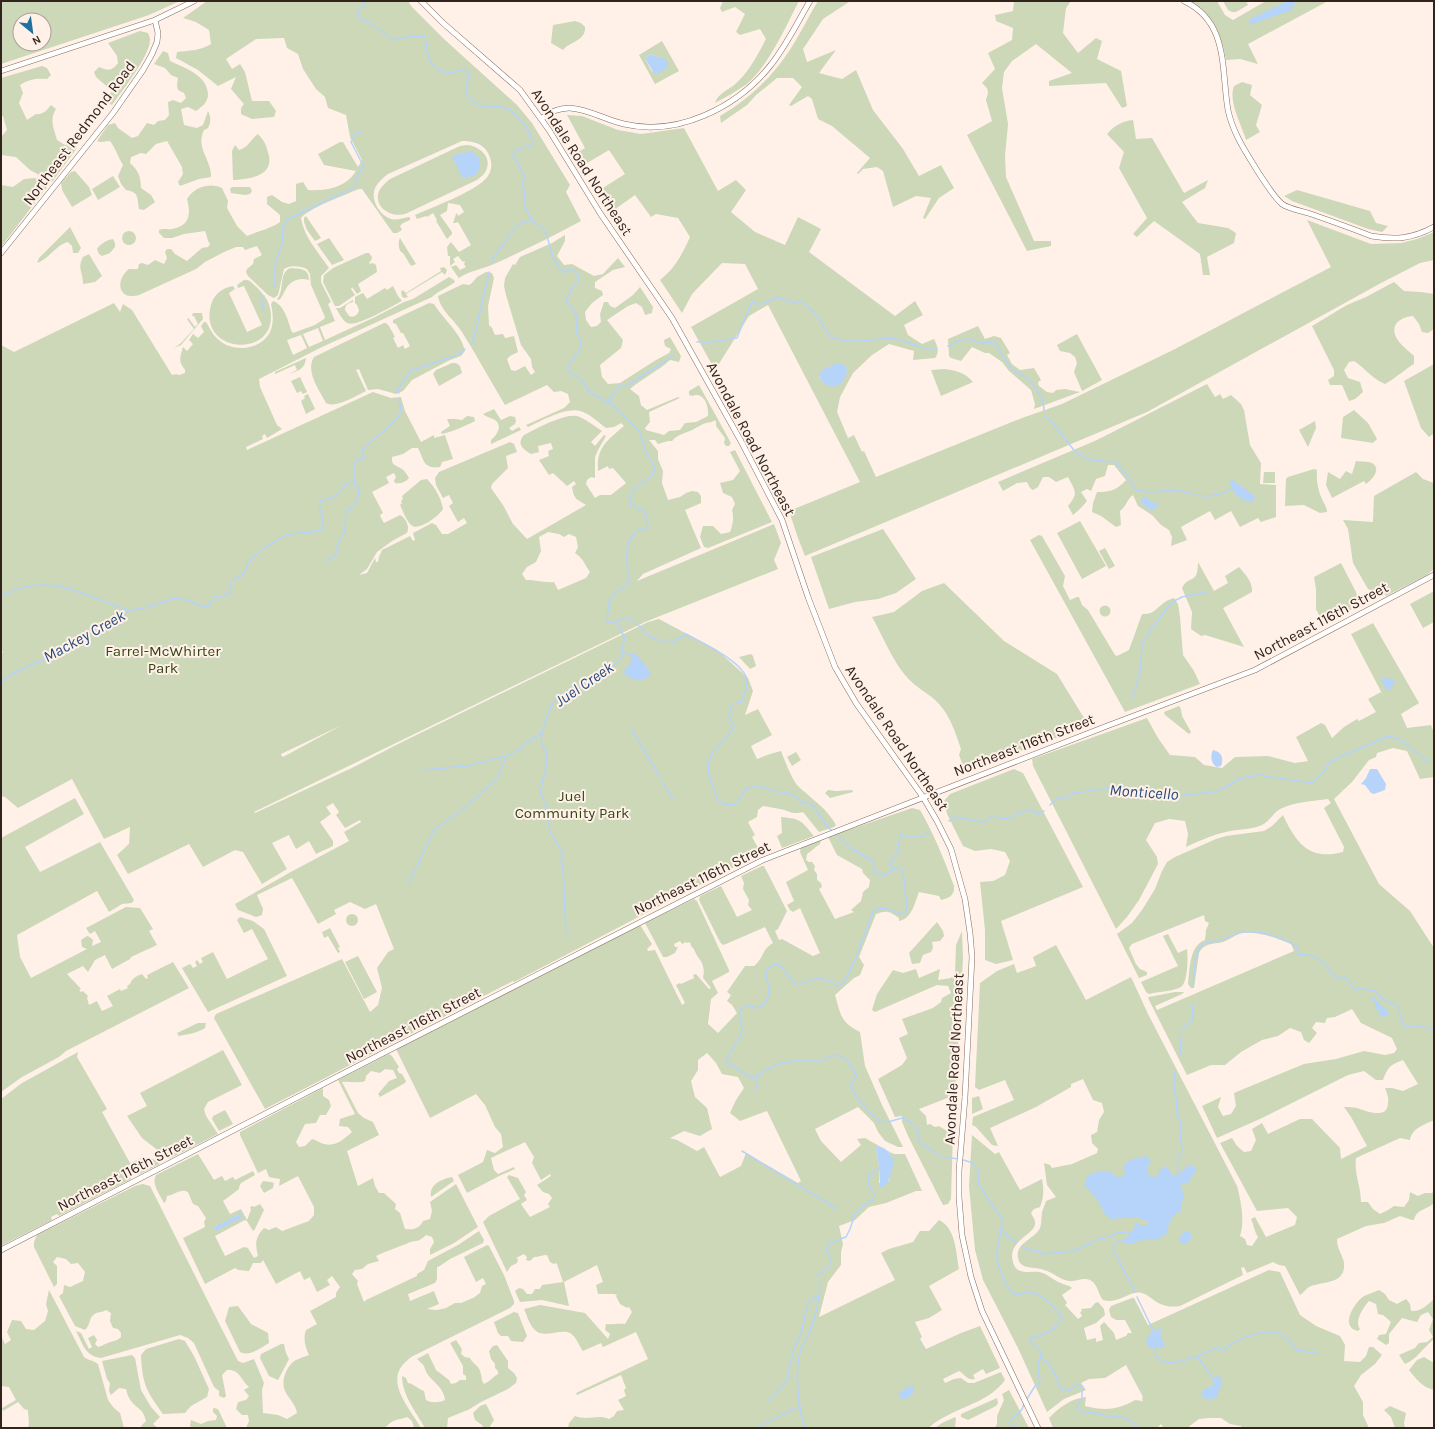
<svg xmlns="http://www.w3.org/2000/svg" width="1435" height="1429" font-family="Karla,sans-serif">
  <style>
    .green { fill: #ccd8b8; fill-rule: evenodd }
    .water { fill: #b6d3fa }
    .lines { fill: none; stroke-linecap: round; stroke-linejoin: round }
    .stream { stroke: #b6d3fa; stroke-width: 1.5 }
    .secondary-casing { stroke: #8a6c5a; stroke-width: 6 }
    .secondary { stroke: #fff; stroke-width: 5 }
    .labels { text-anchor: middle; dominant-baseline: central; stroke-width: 4; stroke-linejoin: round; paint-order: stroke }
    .street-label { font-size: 15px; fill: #30241c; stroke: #fff1e8 }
    .park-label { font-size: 15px; fill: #354413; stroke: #fff1e8 }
    .water-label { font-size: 16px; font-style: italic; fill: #274c7d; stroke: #fff1e8 }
  </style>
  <rect width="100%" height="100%" fill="#fff1e8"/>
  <path class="green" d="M1 1H180L149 15 1 64ZM20 20H44V44H20Z
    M207 1H408L412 7 444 39 517 105 532 123 570 185 566 192 581 221C553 236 523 251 494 264 483 269 469 271 459 278L458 277 451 267 456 265 460 270 466 267 464 264 465 262 464 261 463 262 458 256 453 259 455 262 450 266V256H448L447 247 451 242 459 252 471 245 458 222 455 223H453L456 214 457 213 458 216 464 212 460 205 448 203 447 211 440 215 452 232V234L447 239 436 221 437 220 433 213 427 217 426 216 417 219 415 215C432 207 478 191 488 176 493 168 492 161 488 153 483 143 472 141 462 141L388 174C383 178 378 182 375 188 370 200 380 216 391 219 398 221 404 217 410 217V220L403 223 400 226 402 230 397 233H393L362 189H359C347 194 307 209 301 218 304 237 318 252 329 268L321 276V282L331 302 328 304 335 321 320 327 325 340 373 318 404 302 413 299 449 277 454 280 455 282C447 288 440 290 432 297L322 347 259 379 260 387 277 425 282 429 267 438 265 434 262 436 263 439 246 447 247 450 373 392 391 398 401 397 405 411 421 442 434 435V438L445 435 453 459 442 462 440 467C423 469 424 460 418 448H412L403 454 392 457C391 466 396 465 402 469 405 471 407 475 409 478 406 482 401 484 395 483L394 481 396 477 394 473 386 477 389 483 372 492 383 513 381 514 380 516 384 523 400 515C406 518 410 527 407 533L392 541 377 552 367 569 359 575 367 573 375 558 376 562H378L379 557 382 550 410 536 413 541 415 540 413 533 432 523 436 525 442 534H448L467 523 464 518 458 522 449 506 453 503 449 495 443 498 436 485 435 478 439 472 510 442 514 444 517 452 506 456 508 468 492 484 491 488 503 505 513 524 527 539 586 505C577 499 574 500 572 487L576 484 574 481 567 486 553 473 549 475 539 460 549 456 548 451 553 449 551 443 538 446 539 452 531 454C523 449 516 444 524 435 535 429 565 413 577 416 586 419 594 426 602 431L591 442 595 446 604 435 606 436 598 450 595 457V478L591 477 587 480 586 484 595 498 600 495H611L626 483 613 468 609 469 608 466 598 471C596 447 608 440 624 426L621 423 614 427 606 428C598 422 590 414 580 411 566 407 541 421 528 427L526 425 564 408 570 402 568 394 561 391 554 392 547 385 505 405C490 380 477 356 462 332 454 319 441 312 438 296L463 284 469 285 472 283 477 277 486 272 492 273 494 278 488 306 489 325 492 328 495 335 503 334 505 338 514 336 518 352 510 356 507 359 511 370 515 371 525 366 531 375 535 372 532 367 531 359 521 345 506 295 504 286 505 278 513 264 515 265 520 257 552 243 565 235V241L557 256 564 265 572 264 594 276 603 274 618 258 625 267 613 270 595 282V288L602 291 603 295 592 303 585 312 586 320 591 327 597 326 601 322 600 314 604 302H608L610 306 615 308 633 295 640 287 653 307 652 313 645 315 642 307 636 303 628 306 607 320 623 340 621 348 600 365 602 377 608 384 620 383 656 360 669 353 671 349 665 346 664 340 670 337 681 356 679 362 670 360C658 371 643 378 630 389L639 396 641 405 647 410 678 397 680 398 649 412 650 422 645 428 646 430 664 435 669 431 680 430 685 423 696 422 708 416C709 406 704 391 692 396L689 395V391L699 385 731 443 729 446H726L724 443 725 438 716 426V422L715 420C711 423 710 422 706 423 702 424 698 427 694 429 687 433 677 434 672 441H668L658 444 655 440H649L658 451V459L663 471 662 483 668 500 680 497 686 493 692 491 698 492 701 496V503L685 510 701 548 643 574 637 581 774 524 781 543 774 560 778 569 645 622 254 812 255 813 354 767 398 744 648 622 659 619 717 650 748 678 753 691 745 715 758 709 772 735 751 746 757 759 770 754 781 751C785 761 791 777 797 785 810 798 827 808 836 825L834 827 819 832 803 812C792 815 790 811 780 809 774 808 769 807 763 806L758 810 757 817 748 822 755 835 752 837 761 853 514 982 513 981 265 1109 214 1018 216 1014 342 959 370 1012 378 1005 382 988 377 968 388 952 394 949 376 904 365 909 350 902 334 910 336 914 318 924 292 878 257 895 263 909 262 915 256 917 238 910 235 904 289 873 349 841 344 832 361 822 360 820 345 828 336 815 339 812 333 803 326 807 331 814 320 822 333 841V846L316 854 309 841 296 849 289 835 272 843 287 869 262 884 243 852 235 850 203 867 189 844 128 874 117 855 129 844 130 827 104 839 72 779 18 808 5 797 1 796V654L3 652 1 648V345L14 352 114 303 120 312 123 304 132 310 172 375 176 374 179 375 185 373C185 367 186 372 183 367 178 361 181 354 183 347L187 351 193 344 189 340 193 334 198 338 204 332 201 326 204 322H206C210 328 213 336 219 340 233 353 261 350 270 332 274 323 273 314 271 304L273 301C285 305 288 322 292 332L293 333 315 325 324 319 325 317 311 285 310 274 307 269C299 266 291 265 284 269L278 295 274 298 268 295 248 276 246 272 247 269 253 264 254 259 262 255 257 246 245 250 243 247H236L224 252 205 262 196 269 139 295C135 296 130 297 126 295 115 288 122 274 129 269H138L139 264 142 263 148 265 155 260 164 264 167 258 165 252 167 249H171L175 254 187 261 202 248 208 247 210 244C207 240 207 235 205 231L184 234 172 238H164L159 233V230C164 228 167 230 172 229 190 226 191 214 187 199 194 187 210 182 222 188L228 201 227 208 237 226 247 236C258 231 270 229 280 222V215L267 204V197L272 195 282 202 289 204 296 201V184L303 182 308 190C327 191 345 188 356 171L324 165 318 154 340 142H343L358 167 362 160 350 137 346 115 328 108 325 97 316 89 303 69 298 54 287 48 284 38 256 39 226 59 232 69 240 64 245 72 252 101H269L276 111 274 117 252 119 241 114V108L244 104 231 89 236 77 218 86 198 70 176 58 177 52C188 51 202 50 211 44L209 30 196 22 183 18ZM318 328 323 341 309 347 303 334ZM301 335 307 348 293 355 287 340ZM548 532 559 534 564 537 569 534 576 537 578 547 575 553C584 559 584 564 590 572L586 578 558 590 554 582C543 583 537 580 526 580L522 574 527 567 536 562 541 551 539 537ZM342 725 283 757 281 755V754Z
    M723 1H799C786 26 769 65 747 84 737 91 726 97 715 103 717 95 727 90 733 86 748 74 757 56 766 39L760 29 740 35 736 32 745 14 735 7 722 12 720 8Z
    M818 1H848L849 2 823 19 803 49 807 62 836 50 819 73 842 79 856 70 873 110 903 149 919 176 941 165 954 188 939 198 925 219 923 218 931 198 916 196 893 207 883 171 877 167 863 169 858 174 857 173 870 158 832 126 818 119 812 99 808 96 791 106 789 105 802 87 793 78H777L756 95 747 105 721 123 720 116C746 101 768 81 785 57 798 39 807 19 818 1Z
    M1014 1H1071L1066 8 1063 33 1078 53 1096 38 1102 41 1097 59 1121 71 1127 106 1122 108 1106 83 1049 86V81L1072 73 1036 44 1012 61 1004 72 1002 88 1008 124 1005 156 1006 177 1034 241H1051V246L1027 251 967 135 992 121 986 100 988 93 987 88 982 83 995 69 988 53 1012 40 1013 28 996 21 995 15 1013 11Z
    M1190 1H1217L1225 15 1233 20 1266 1H1328L1248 44 1258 64 1240 59 1226 60C1222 35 1213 14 1190 1Z
    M1223 1H1246L1248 5 1236 12H1232L1228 10Z
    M575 21 581 23 585 27C586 41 570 41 563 50L551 43 553 25Z
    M140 31 148 33C149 35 150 38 150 39 151 55 121 92 112 105L105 101 112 91 96 77 94 72 99 67C108 71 112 71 118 63L117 56 108 43Z
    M662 41 679 71 655 84 639 55ZM652 54 657 57 652 72 645 58 649 55Z
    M163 51 168 53 170 61C185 68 207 75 208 94 208 102 203 106 196 111L188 107 181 109 184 125 197 128 203 125 208 111C211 117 211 122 208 128L204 130C195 149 212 160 211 177L199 179 180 186 178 182 183 174 182 167 167 141 156 144 146 154 141 153 131 157 130 163C138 170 141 177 141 188L151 195 155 202 144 210 139 209C137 197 139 192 126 190L121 184 118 176 123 165C118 157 116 149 110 141L100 142 97 141 108 125 115 123 118 128 132 138 138 136 147 123 154 125 158 121 165 120 169 115 168 102 173 100 181 103 186 98 184 93 178 90 177 85 178 78 171 75 165 68 154 64Z
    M42 66 47 68 51 75 47 79C37 78 29 79 20 85L23 93 19 103 27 120 36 114C43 115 47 110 51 105L56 109C49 120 54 128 57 140L65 145 76 140 77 148 52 182 30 170 16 157 1 155V137L7 130 3 116H1V78Z
    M1242 82 1252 85 1250 95 1262 105 1256 125 1260 132 1246 140C1241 124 1228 101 1234 86Z
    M567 115 582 116 618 130 641 134 684 128 718 191 736 180 746 190 731 212 755 232 785 245 798 217 821 229 809 252 895 316 915 301 923 315 904 325 908 335 922 344 934 339C937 345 940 352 935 358L913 360 914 351 889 344 872 355 853 373 840 397 837 412 848 438 854 435 862 452 864 451 876 477 1022 418 1062 404 1175 349 1331 267 1307 220 1371 244 1401 243 1417 239 1434 232V260L1420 263 1381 283 1147 412 805 556 798 538 789 511 860 482 768 305 749 316 715 370 691 327 758 289 745 264 722 263 692 294 682 313 660 280C675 268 682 255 690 237L678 218 656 214 651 217 635 195 611 212 598 191 625 174 609 150 582 166 575 154 585 148ZM846 373 838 385 823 383 819 376Z
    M1133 120 1136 139 1152 138 1184 193 1208 180 1205 188 1182 202 1198 223 1228 228 1236 233 1234 243 1207 257 1210 275H1203L1200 254 1154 221 1137 237 1133 234 1147 218 1119 168 1124 152 1107 134C1114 126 1122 121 1133 120Z
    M258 134C266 143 266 145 269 156 273 177 247 179 233 180L232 151 235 145 239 150C248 148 251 139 258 134Z
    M467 145C478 146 491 155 487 168 486 173 481 177 477 180L405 214C391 218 373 207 379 191 382 186 385 183 390 179L460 146Z
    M75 171 89 187 92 195 72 207 62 190 61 183 71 172Z
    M113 176 120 187 98 200 92 189Z
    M35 178 47 187 1 247V185L13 187 24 179Z
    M232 187H250L252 191 250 194 245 195 231 193 230 189Z
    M1297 190 1370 211 1376 223 1388 226 1382 232 1368 229 1292 201 1284 196Z
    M306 216 321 238 315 241 307 230 304 222V218Z
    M70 227 81 248 78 253H73L72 246 68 242C57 244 49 259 37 263L39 258Z
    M122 238a7 7 0 1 1 14 0a7 7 0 1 1-14 0Z
    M329 238 344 260 332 265 317 244Z
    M400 238 416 264 411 266 403 253C398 251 398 242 400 238Z
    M113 239 115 243V247L110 253 102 256 99 254 97 249C100 244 107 240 113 239Z
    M366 253H369L372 257 371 261 369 262 370 264 373 263 376 265 377 272 358 284 361 291 357 294 352 287 351 289 355 295 339 306H335L323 282 324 275 333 268Z
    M89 254 102 276 95 282 83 284C83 272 77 268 83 257Z
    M444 267 447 270 445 275 442 272 406 294 408 297 405 298 402 297 401 292 403 290 406 293 441 271 440 268Z
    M291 268C300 269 309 268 309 280 301 277 290 280 286 289 283 293 283 297 279 300L277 299C285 292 278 271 291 268Z
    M244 280H247L250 281C255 286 261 291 265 297 269 302 271 310 271 317 271 359 198 352 211 305 214 294 222 288 233 286L235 289 229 293 247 332 262 325 244 286 238 288 237 285Z
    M1394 282 1404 291 1421 292 1434 294V329L1428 333 1422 332 1419 324 1413 316C1401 317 1390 324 1396 337 1399 344 1409 351 1414 356V364C1404 370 1396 378 1385 384 1372 379 1365 368 1354 361L1349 362 1344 370 1348 378 1360 382 1363 392 1355 399 1349 401 1342 385H1330L1328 380 1334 376V370L1312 326 1347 305 1366 297Z
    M393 286 398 296 402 301C392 306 356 328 347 323 342 320 339 313 336 308H340L353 300V302C348 303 345 305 345 310L349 316C354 318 358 315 359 310L357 305 355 303V297L363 293 367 299 385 288 387 290Z
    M429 303 434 304C444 320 461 333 465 351L461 356 450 360 412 380 403 391 396 394 378 389 368 390 359 369 356 370 366 391C357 395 336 409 326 403 319 390 305 371 314 357L384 323H386L389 326 395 337 393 338 398 348 403 345 405 349 410 346 403 333H401L396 324 393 323V320Z
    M193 313H202L203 319 181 345 174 348 181 343 194 329 187 319 189 318V319L195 327 198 324 194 316H192Z
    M978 326 985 339 994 336 1001 338 1010 353 1007 355 1012 364 1020 370 1034 368 1041 380 1038 382 1039 386 1047 392 1053 393 1056 390 1065 389 1080 392 1034 409 1035 404 1031 390 1009 371 1002 362 989 353H985L972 347 961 361 951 358 949 356 948 339Z
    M1077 334 1102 380 1082 391 1074 372 1077 363 1075 357 1070 353 1060 351 1057 345Z
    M306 358C305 370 297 371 287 375L297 370 295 365 275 374V372Z
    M452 363H456L460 366 462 373 439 386 433 374 436 370Z
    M1434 364V427L1433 434 1429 437 1421 428 1404 381Z
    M944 369C955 370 966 373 973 382L941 396 931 370Z
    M300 377 307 392 303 394 301 391 297 393 291 381Z
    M1207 384 1215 397 1220 394 1223 399 1231 395 1241 404 1244 410 1250 445 1261 463 1260 484 1276 485V517L1261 522 1258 518 1240 527 1231 511 1215 520 1210 511 1181 527 1187 540 1171 546 1172 537 1169 530 1161 525 1152 515 1138 506 1133 495C1126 500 1127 506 1120 511L1121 525 1116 527 1101 516 1092 512 1093 503 1097 492C1111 492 1117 490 1126 480L1114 465H1108L1105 476 1096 479 1091 491 1087 489 1081 492 1087 501 1080 509 1073 515 1068 506C1079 493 1075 491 1068 477L1056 482 1049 477H1043L1038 487 1033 490 1030 488 1027 482 1017 483 1003 491 998 482 1097 440Z
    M308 394 315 409 306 414 301 401 305 398 304 396Z
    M494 409 501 420 510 416 515 417 516 421 515 424 509 428 512 431 519 427 521 430 491 444V440C497 435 503 426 495 420 492 418 486 417 483 414Z
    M1354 410 1368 423 1377 439 1373 443 1341 438 1343 417Z
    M467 416 474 417 475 421C465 426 452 432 442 434L441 432 450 426 447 419H456L462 420Z
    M1315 421 1316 428 1308 447 1299 430Z
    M735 450 772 522 708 548 704 547 700 537 703 526H713L721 534 730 532C733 524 734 518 732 510L735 504 732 497 723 493 720 483 733 480 740 471 730 452Z
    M1356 461C1361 462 1368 461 1372 463 1382 469 1372 480 1366 484L1364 481 1332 498 1326 485 1328 472 1340 479 1346 471 1352 474Z
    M1314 469 1317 470C1316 480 1318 490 1322 499 1324 504 1327 507 1327 512L1320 513 1304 505 1285 506 1286 479 1288 477Z
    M1264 472H1275V483H1263Z
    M1416 472 1423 479 1434 483V569L1427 575 1386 596 1383 591 1376 593 1368 589 1353 563 1348 529 1343 520 1373 522 1374 496Z
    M427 479C435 487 441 498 443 509 439 516 418 532 411 525 406 520 403 511 400 505L402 503 401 501 403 499 402 496 421 480Z
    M1080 521 1106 566 1082 579 1057 533Z
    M883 529 916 579 896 593 878 599 855 602 829 609 811 557Z
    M1039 535 1042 536 1065 576 1063 586 1070 600 1077 597H1079L1082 605 1088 610 1115 655 1117 656 1129 650 1142 614C1154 615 1156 608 1165 602 1167 600 1171 599 1174 598L1178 604 1180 617 1183 655 1194 671 1200 684 1125 712 1030 540Z
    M1105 548 1115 566 1109 569 1099 551Z
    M1198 562 1214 591 1228 583 1225 576 1239 567C1245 574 1253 582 1252 592L1223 608 1244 647 1205 635 1201 636 1191 629 1192 612 1182 588C1189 574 1198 586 1198 562Z
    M1341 563 1356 592 1359 603 1354 608 1324 625 1316 609V589L1314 577Z
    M944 583 1004 641 1057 674 1089 726 965 771 959 755 961 749C955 731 949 712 934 699 924 691 913 685 905 675 891 658 883 636 872 617L894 612 922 591Z
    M1434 591V622L1423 628 1410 604Z
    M1099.5 611a5.5 5.5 0 1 1 11 0a5.5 5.5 0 1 1-11 0Z
    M1373 623 1419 703 1401 714 1407 728 1431 725 1434 733V777L1420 779 1407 751 1393 748 1377 753 1376 757 1369 760 1352 782 1334 799 1379 884 1410 911 1434 948V1120C1424 1125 1412 1128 1410 1140L1400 1138 1356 1158C1354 1176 1361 1185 1361 1202H1368L1373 1209 1380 1214 1388 1210 1394 1206 1404 1207 1409 1200 1410 1192 1418 1196 1425 1193H1432L1434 1191V1203C1427 1210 1416 1209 1414 1220H1412L1400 1216 1384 1223 1366 1226 1337 1239C1337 1250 1343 1255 1344 1263 1346 1285 1322 1281 1309 1287 1306 1289 1303 1293 1300 1295L1285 1266 1279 1265 1273 1262 1247 1273 1244 1267 1241 1268 1243 1275 1180 1306C1168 1308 1160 1305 1151 1298 1148 1296 1146 1294 1142 1293 1129 1290 1119 1305 1103 1300 1098 1294 1098 1284 1090 1280 1083 1277 1076 1282 1069 1281 1060 1280 1053 1272 1044 1270 1037 1267 1026 1269 1021 1264 1018 1261 1017 1256 1018 1252 1021 1241 1035 1238 1040 1228 1042 1223 1041 1217 1042 1212 1043 1208 1045 1205 1046 1201L1056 1197 1047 1185 1044 1163 1050 1165 1052 1168 1072 1164 1097 1153 1098 1149 1092 1143 1091 1135 1097 1132 1099 1120 1104 1112 1102 1103 1093 1100 1083 1079 1071 1084V1087L1036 1107 990 1128 998 1146 992 1145 976 1127 972 1125 973 1117 1014 1100 1005 1080 979 1090 975 1087 980 983 997 971 1014 964 1017 973 1036 966 1033 957 1056 945 1086 1000 1131 977 1148 1014 1237 1186C1241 1201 1245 1221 1240 1236L1245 1239 1247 1245 1252 1246 1258 1237C1254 1231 1254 1225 1251 1219L1255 1217 1266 1237 1295 1225 1297 1217 1288 1208 1257 1211 1220 1143 1232 1138 1237 1146 1244 1152 1251 1151 1256 1140 1252 1129 1262 1123 1268 1134 1300 1119H1312L1340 1148 1341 1159 1367 1146 1351 1117 1344 1107C1348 1107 1353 1107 1357 1108 1366 1111 1388 1120 1388 1103 1389 1097 1387 1094 1385 1088H1392L1403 1091 1418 1084 1403 1060C1390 1065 1388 1067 1383 1080H1376L1364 1071 1348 1075 1262 1118 1217 1138 1202 1106 1221 1097 1218 1107 1223 1116 1231 1114 1236 1106 1234 1093 1304 1064 1336 1059 1364 1051 1385 1055 1394 1053 1397 1049 1392 1038 1361 1023 1352 1009 1335 1017 1327 1018 1325 1023 1316 1022 1312 1028 1317 1033 1309 1043 1304 1040 1301 1032 1290 1028 1278 1036 1262 1040 1241 1052 1225 1065H1211L1187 1075 1148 998 1149 997 1175 992H1184L1182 994 1155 1006 1157 1010 1294 951 1291 944C1276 938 1258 931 1243 933 1236 934 1229 940 1223 942 1213 944 1204 943 1199 953L1194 988H1191L1188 984C1190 969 1189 946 1205 940L1206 930 1209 923 1205 921 1204 915 1132 944 1129 948 1136 964 1140 969 1147 972V975L1139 978 1117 934 1132 923 1142 910 1155 889 1162 871 1167 862 1175 857 1216 839 1226 836 1264 831 1272 826 1283 815C1296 843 1309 861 1343 852L1344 847 1324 808 1331 803 1328 799C1313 801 1294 802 1280 809 1273 813 1270 821 1262 825 1252 830 1237 829 1226 832 1212 835 1199 841 1186 847L1188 834 1185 821 1169 819 1155 823 1146 840 1157 857 1158 864 1139 900 1127 917 1116 929 1033 766 1032 759 1147 718 1158 738 1170 755 1195 757 1204 765 1222 768 1235 757 1268 756 1295 763 1308 761 1296 737 1321 723 1325 725 1332 738 1344 727 1357 719 1359 721 1376 712 1368 699 1381 692 1388 705 1351 634Z
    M751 654 753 656 756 666 750 669 739 657Z
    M1179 706 1181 709 1182 716 1191 732 1189 734 1165 715 1164 712Z
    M796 752 801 760 792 766 787 757Z
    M1014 769 1023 773 1083 887 1001 921 1013 960 996 964 985 960V930L980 882 993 881 1005 875 1010 861 1005 852 991 849 975 851 963 846 947 814 944 801 950 794Z
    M828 790 836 791 852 790 853 792 830 798 825 793Z
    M75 798 84 814 25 847 40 872 100 842 134 900 132 903 122 904 109 912 97 891 17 935 20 957 31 978 87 949 82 947 81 940 87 936 90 937 93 940 92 946 101 942 95 931 90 934 86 928 126 907 140 908 153 929 149 931 157 945 131 957 130 959 112 969 105 955 95 960 88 972 83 966 67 974 81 989 79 990 81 992 83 991 88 996 87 998 89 1005 97 1001 102 1011 113 1006 107 996 120 989 121 991 128 988 127 986 130 984C132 978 137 976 142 974L146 979 148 978 147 975 173 962 189 988 66 1051 59 1057 22 1077 1 1092V838Z
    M912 808 920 810C934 834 944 859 954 886 955 895 949 898 941 900L939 896 919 892C915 902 912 919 899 921V918C889 911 887 910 876 914L859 957 864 965 860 975 854 978 835 995C841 1015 840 1022 860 1032L865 1066 882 1105 903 1147H898L885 1141 878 1132 874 1123 858 1107 815 1129 821 1141 841 1162 861 1145 857 1139 865 1138 881 1147 878 1146 876 1149 879 1166V1183L889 1181 891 1169 893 1163 890 1153 886 1150 894 1154H905L922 1191H916L886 1203 869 1207 855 1220 839 1226 843 1244 841 1252V1265L828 1282 819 1317 895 1280 881 1253 889 1249 913 1242 920 1231H929L939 1220C956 1228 956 1253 959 1269L929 1286 942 1310 929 1318 915 1322 922 1337 920 1339 926 1349 961 1333 980 1326 1000 1368 986 1374 983 1369 973 1375 975 1379C967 1381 965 1374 959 1371L943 1379 945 1383 954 1379 961 1378 968 1383H974L1001 1372 1005 1380C991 1399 970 1404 950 1414 943 1418 934 1422 929 1428H568L569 1423 575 1416C589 1421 597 1414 609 1419L614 1416 617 1411 624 1410 618 1400 626 1396 624 1390 626 1388 621 1375 577 1395 576 1393 648 1359 636 1332 603 1347 601 1343 583 1351C579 1346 576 1336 570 1333 561 1328 543 1340 534 1329 529 1324 527 1315 524 1309L540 1305 585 1313 608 1339 610 1334 605 1330 606 1324C613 1325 618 1323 625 1324L632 1312 629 1307 627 1308 620 1304 616 1296 617 1295 614 1294H598L596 1285 603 1282 597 1265 564 1282 569 1306 542 1300 520 1302 515 1291 519 1288 523 1289 527 1294H532L535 1289H540L542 1285 563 1282 557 1264 556 1263 554 1264 550 1262 547 1255C542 1255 539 1257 534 1257L530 1261 526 1260 527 1257 524 1254 516 1258 518 1259 517 1263 511 1266 507 1272 483 1222 489 1216 520 1199 507 1177 509 1175 518 1178 526 1192 524 1195 527 1200 521 1204 530 1217 550 1207 548 1204 552 1198 549 1194 543 1192 537 1185 551 1176 550 1174 541 1180 532 1163 534 1157 525 1142 491 1158 494 1170 498 1174 514 1167 515 1169 499 1176 467 1193 458 1175 483 1162 487 1150 495 1153 503 1147 501 1134 495 1127 485 1105 476 1094 430 1118 396 1049 538 978 640 925 652 944 647 949 648 951 655 950 682 1005 685 1003 676 985 680 983 681 984 694 978 693 975 696 974 709 989 711 988 703 978C705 969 703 963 698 957 695 953 695 949 691 946L690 942 687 943 686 942 682 944 680 941 674 944 675 947H678L675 953 667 957H663L645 923 694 899 697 901 729 970V972L712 981 718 993 711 999 708 1024 718 1033 737 1013 732 1005 727 1001 731 995 727 992 745 966H754C765 957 761 950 773 943L765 927 726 944 723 945 720 942 699 900 700 896 721 886 737 917 752 910 748 905 749 900 743 889 744 883 741 876 762 866H764L787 911 778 929 775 931 779 940 782 939 813 956 820 953 800 908 793 912 790 910 787 905 794 901 786 882 808 870 800 852 801 847 821 840 820 844C815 847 812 851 807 854L806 860 809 862H812L815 866 814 870 817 874V880L821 883 822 887 819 889 835 919 854 912 851 910 861 901 863 892 869 887 870 880 863 873 862 869 837 855 828 837ZM707 1053 716 1063 722 1074 738 1077 744 1088 736 1100 730 1113 740 1121 767 1111 801 1181 798 1183 746 1153 741 1166 720 1177 704 1147 697 1151 677 1140 670 1138 684 1131 700 1136 712 1129 707 1108 695 1097 691 1081 698 1070V1060Z
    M781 817C801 819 801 820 814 836L782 848 777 836 782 833Z
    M346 920a6 6 0 1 1 12 0a6 6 0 1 1-12 0Z
    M240 917 253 921 264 929 287 976 208 1012 182 968 190 964 193 968 197 966 195 962 197 960 200 964 203 962 201 958 213 952 227 979 268 959 252 929 244 933 237 920Z
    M937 922 943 931 944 936 940 941 932 942 933 948 931 952 923 955 920 963 912 964 909 953Z
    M330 928 340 947 338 948 340 952 338 953 328 936 324 938 322 932Z
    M962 931 963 959 955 1095 919 1109 926 1116 927 1125 930 1124 935 1127 939 1126 947 1131 953 1132 951 1199 948 1204 943 1205 909 1138 902 1122V1116L895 1117 878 1079 902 1065 907 1058 899 1038 908 1034 902 1019 933 1008 941 1002 942 998 951 993 948 986 937 985 875 1012 872 1010 877 994 893 970 903 973 916 969 919 978 940 969 938 980 951 978 955 973 956 945Z
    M1168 934 1178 953 1187 949C1188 956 1188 980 1182 986 1177 991 1156 992 1149 994L1146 992 1141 982 1178 966 1163 936Z
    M358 956 377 992 364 999 345 962Z
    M198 1023H206L205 1028C197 1033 189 1034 179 1036L177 1033Z
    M223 1050 242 1085 208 1102 204 1109 206 1116 218 1134 169 1159 142 1138 127 1116 147 1106 140 1093Z
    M78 1052 77 1057 107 1109 102 1112 130 1163C145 1157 146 1153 160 1164L138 1175 135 1172 130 1175 131 1179 59 1216 57 1214 51 1217 52 1220 1 1246V1099L22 1083Z
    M389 1054 392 1056 399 1067 397 1069 399 1073 402 1074 406 1081 405 1083 380 1097 378 1094 389 1081 397 1078 393 1070 385 1069 380 1073 371 1071 366 1076 365 1081C358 1084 350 1081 342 1082L358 1113 364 1118 373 1122 379 1135 347 1151 358 1186 373 1178 375 1186 379 1193H384L396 1204 395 1209 400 1213 405 1229C413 1230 419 1229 423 1221L430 1219 432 1211 430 1202 456 1184 478 1227 454 1243 430 1255V1249L434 1242 432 1237 426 1235C417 1244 415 1239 406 1244 396 1248 386 1251 376 1256L379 1261 368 1264 362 1269 355 1270 352 1274 358 1281 357 1284 364 1302 366 1300 417 1276V1274L424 1270 428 1261 458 1245 479 1231 484 1240 483 1243 450 1259 440 1266 437 1267V1279L435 1283 408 1294 410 1301 434 1291 439 1304 427 1309 437 1310 446 1308 455 1303H461L473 1298 480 1293 482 1286 486 1284 483 1278 476 1282 464 1257 487 1245 489 1246 504 1275 514 1301V1304L510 1308 413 1356C380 1377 407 1404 421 1428H414L412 1421 407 1417C396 1421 394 1418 385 1428H246L249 1421 248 1415H242L236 1409 238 1402 246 1400 249 1396 244 1390 249 1387C240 1379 240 1369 227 1370L222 1375 226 1396 224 1398 219 1396V1391L214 1387 194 1343 188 1338 180 1335 101 1358C85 1356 83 1344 76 1331L81 1333 89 1349 92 1347 88 1338 94 1335 97 1340 95 1344 98 1347C103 1346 104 1344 108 1343 115 1340 115 1342 121 1337V1333L118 1329 113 1328 110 1321 111 1313 106 1310C103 1312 99 1312 96 1313 88 1317 91 1325 85 1330L75 1326 59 1296 63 1293 64 1285 70 1287 83 1281 85 1272 78 1263 71 1264 66 1259 57 1257 53 1262 57 1266V1284L54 1287 34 1247V1242L37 1235 135 1186 143 1184 150 1186 238 1361 243 1363 254 1359 264 1383 262 1390 263 1413 278 1415 287 1419 297 1413C296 1405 289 1399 285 1391 281 1382 285 1370 292 1363 296 1359 304 1357 309 1355 305 1346 303 1339 306 1330L317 1324 310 1311 336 1297V1293L340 1287 332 1276 327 1280 330 1285 317 1292 310 1277 304 1280 300 1271 276 1284 263 1260 261 1263H253L249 1271 238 1270 235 1268 205 1284 183 1238 205 1227 204 1222 206 1218 198 1206 193 1204 188 1192C180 1188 175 1195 167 1196L166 1201 164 1203C160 1195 151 1184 156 1175L198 1154 214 1180 222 1176 225 1181 233 1177 235 1180 253 1171 255 1175 241 1183 239 1187V1189L223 1201 230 1214 241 1209 247 1220 251 1210 250 1207 253 1206 254 1207 260 1204 264 1210 255 1229 253 1231 247 1221 245 1220 215 1236 225 1256 244 1247 248 1248 254 1258 258 1256C255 1244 255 1237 264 1228L269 1230 276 1227 282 1231 309 1221 314 1215V1207L298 1176 279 1186 280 1179 269 1177 266 1169 258 1173 240 1135V1132L323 1088V1096L329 1100 331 1106 326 1115H320L316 1123 305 1124 296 1142 299 1147 305 1146 312 1139C316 1140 320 1143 324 1144 336 1147 344 1139 352 1132L348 1127 339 1126 340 1119 355 1114 338 1080Z
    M979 1096 983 1109 972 1114V1098Z
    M225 1110 233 1124 219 1131 212 1119 213 1116Z
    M972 1135 995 1154 999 1152 1020 1190 1042 1179C1044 1189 1044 1197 1040 1207L1034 1209 1031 1213C1032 1216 1035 1219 1035 1222 1037 1235 1004 1240 1014 1265 1018 1275 1031 1271 1039 1272 1047 1273 1054 1281 1061 1283 1065 1285 1069 1285 1072 1288L1062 1295 1067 1303 1065 1305 1078 1319 1082 1316 1080 1312 1082 1311 1081 1309 1091 1308 1095 1303 1098 1302 1104 1309 1105 1315 1096 1323 1084 1328 1087 1340 1096 1338V1342L1103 1340 1100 1326 1104 1322 1114 1333 1116 1340 1126 1336 1128 1333H1132L1125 1320H1116L1111 1317 1109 1310 1111 1306 1132 1298H1134L1148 1325 1269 1270 1280 1272 1300 1315 1316 1326 1340 1336 1345 1345 1344 1361 1360 1362 1366 1356 1369 1347H1373L1382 1355 1375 1364 1361 1375 1354 1386 1363 1402V1415L1369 1428H1242L1241 1426 1230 1424 1221 1418H1209L1199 1419 1187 1428H1164L1161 1424 1157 1428H1053L1049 1418C1060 1407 1070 1399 1086 1397L1085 1406C1104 1411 1118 1410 1135 1400L1143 1401 1142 1398 1143 1397 1126 1365 1105 1378 1089 1379 1081 1383 1086 1390 1064 1399 1047 1412 1018 1348 983 1280 975 1250 969 1186Z
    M452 1177 454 1181 431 1197C429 1184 442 1179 452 1177Z
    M263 1181 271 1182 274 1183 273 1188 264 1193 260 1186Z
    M49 1290 84 1357C89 1361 93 1360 98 1364L108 1400 113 1407 120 1413 124 1428H28C30 1422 28 1417 28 1410L24 1409 18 1402 3 1411 2 1408 16 1400 9 1387 1 1386V1336L5 1344 11 1340 7 1332 12 1320 21 1321 26 1329 34 1330 45 1321 48 1311 46 1304Z
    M1379 1290 1385 1294 1389 1300 1397 1304 1406 1299 1410 1304 1411 1311C1421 1312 1427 1305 1434 1299V1339C1424 1347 1416 1360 1405 1364L1399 1355 1415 1348 1419 1343 1427 1342 1433 1337 1429 1330 1433 1319 1428 1312 1421 1315 1417 1322 1402 1318 1389 1334V1343L1386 1345 1377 1339 1379 1335 1386 1334 1391 1322 1383 1315 1378 1314 1376 1304 1369 1301C1363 1308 1354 1321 1360 1329L1358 1331C1339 1327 1354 1303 1364 1296 1369 1294 1374 1292 1379 1290Z
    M238 1306 251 1324 268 1333 269 1343C260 1348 250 1357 240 1352L225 1321 229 1307Z
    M514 1312 518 1313 527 1336 523 1342 511 1341 508 1336H501L498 1333 494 1322Z
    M179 1339 185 1341 194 1356 209 1389 207 1397 191 1406 185 1413 163 1414C147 1392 142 1384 141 1355L146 1349Z
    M456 1340 462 1349 461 1354 465 1357 470 1358C472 1363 479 1366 480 1371 482 1376 481 1380 484 1384 489 1382 493 1377 498 1374V1371L495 1368V1364L491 1359 489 1351 493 1346 497 1345 508 1361V1368L514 1373 517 1378 516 1383 508 1389 481 1402 468 1410 465 1411 448 1418 447 1428H425C416 1412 402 1395 402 1376L406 1378 408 1383C414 1384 418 1389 424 1391L426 1400C431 1403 439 1403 445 1400 444 1388 434 1383 428 1375 426 1372 425 1369 424 1366 422 1363 419 1361 417 1359L428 1353 436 1370 449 1380 451 1384 456 1383 460 1380H466V1376L463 1374V1366L450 1343Z
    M281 1344H284L286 1353 289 1359 278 1380 269 1376 260 1358 261 1354Z
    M132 1355 135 1358 141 1390 151 1407 160 1417 153 1424 158 1428H142L141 1426 146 1421C143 1408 138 1410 131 1401 128 1397 127 1393 126 1389L119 1388 111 1395 109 1391 110 1383 107 1379 102 1361Z
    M1424 1357 1434 1363V1390C1422 1387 1416 1379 1409 1370L1417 1360Z
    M1009 1390 1029 1428H995L997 1424V1416L1004 1400 1002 1394Z
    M997 1398 998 1403 996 1406 968 1420 961 1417V1414Z
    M486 1404 494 1420 490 1426 491 1428H484L482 1425 475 1420 473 1413 480 1406Z
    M1390 1406 1406 1413 1404 1423 1405 1428H1395L1391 1417 1384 1410Z
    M213 1408 218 1409 227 1428H191L190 1425 191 1420 201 1424 208 1421 216 1420 217 1416 213 1412Z
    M955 1417 956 1419 955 1428H935L942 1423Z"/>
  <path class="water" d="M1288 1H1295L1294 7 1289 11 1252 24H1249L1250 19Z
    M652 54 657 57H662L667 61 668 66 663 71 656 74 653 72 645 58 649 55Z
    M471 151 479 158C482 166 479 172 472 177L470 176 463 179 452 156Z
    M835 364H843L847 369C846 382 836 392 823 383L819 376 821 371Z
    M1232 480C1240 484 1245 490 1253 494L1255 499 1252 502C1238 500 1234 493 1229 482Z
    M1145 496 1152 503 1157 502 1158 504V507L1153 510H1149L1145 505 1141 504 1142 499Z
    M633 653 638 656 650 672 651 674C640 684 638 681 625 675L624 671C629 665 634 662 630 654Z
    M1383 678 1394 679 1395 682 1390 690H1387L1381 680Z
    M1213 750C1222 752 1224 758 1221 766L1217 767C1211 764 1210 756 1213 750Z
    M1370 769H1377L1386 784 1385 790 1374 794 1371 793 1365 785 1361 784 1366 778Z
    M1372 997 1376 998C1378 1006 1385 1006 1389 1013L1388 1015 1383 1017 1379 1015 1378 1012 1381 1011V1009L1377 1010 1375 1008V1002L1372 1001Z
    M878 1146C887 1148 892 1154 894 1163 890 1172 891 1182 883 1187H880L879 1166 876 1149Z
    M1147 1156 1151 1162 1147 1168 1149 1176 1157 1177 1160 1170 1167 1166 1172 1175H1178L1187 1166H1194L1197 1171 1191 1176 1190 1182 1182 1184V1190L1184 1195 1181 1206V1211C1171 1215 1169 1222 1167 1233L1157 1240C1151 1239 1145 1239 1140 1241 1131 1243 1131 1247 1121 1241L1128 1237 1130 1232 1134 1230 1135 1224 1139 1223 1141 1225 1147 1226 1149 1223 1147 1221 1142 1220 1139 1217 1111 1219 1104 1213 1099 1202 1084 1184 1088 1175 1100 1171H1109L1119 1178 1125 1174 1124 1166 1129 1160Z
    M241 1213V1218L216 1231 214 1229 215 1227Z
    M1185 1231H1188L1192 1235 1191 1239 1185 1244 1180 1242 1179 1238Z
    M1161 1328 1160 1333 1165 1347H1149L1146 1343C1149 1334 1152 1330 1161 1328Z
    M1217 1376 1221 1378 1222 1385 1219 1388 1218 1396 1210 1400 1201 1396 1203 1390 1213 1385V1379Z
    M911 1386H914V1393L906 1399 899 1398V1392Z"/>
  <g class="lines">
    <path class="stream" d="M366 1 358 12 359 19 367 21 394 40C404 37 414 35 425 37 427 44 426 52 429 59 431 65 441 73 449 73 454 72 459 70 464 69L469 73C470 82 462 86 468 97 472 103 484 107 490 107 495 107 499 105 503 107 516 111 533 131 532 145 524 150 521 144 513 155 517 166 529 173 522 185L525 193C523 201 527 212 532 220 536 224 543 227 546 233 551 247 551 263 565 272 572 269 574 270 579 276V282L573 286 566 301C576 311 579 318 576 332L579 335 581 343 579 350 569 365V371L571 374 576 376 582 380 589 392 611 404 639 431 645 449 654 466 655 471 651 476 634 489 630 497V504L645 512 648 522 647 528C618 534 629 563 628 584L613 595 609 601 607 621 611 623 622 619H629L642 628 645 634 653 638 662 641 672 642 686 634C701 642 746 663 747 681 748 687 743 696 742 702L732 704 729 716 734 727 723 742 714 750 708 763 709 776 718 800 725 804 733 805 738 801 746 789 752 787H762L774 791 789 793 797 797 801 802 812 804 827 826 832 831
      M492 263 495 255 504 244 510 233 519 224 532 220
      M275 287V265L282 243 283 227 288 219 356 187C354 178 358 173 364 167L351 142 356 132H363
      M264 311 261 300 264 296
      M697 342H711L737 338 750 306 753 302C761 307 770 301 777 297L794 303 799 301C811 305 824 326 831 337L844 341H861L889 338 901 340 923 348H937
      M471 344 473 342 489 272
      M948 346 961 340 968 339 983 343 989 342 996 343C1001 352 1005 363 1013 370 1017 373 1023 375 1027 378 1036 387 1044 398 1044 411
      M399 393 398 389 410 371 460 354 465 349
      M611 403 610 397 618 387 628 385 648 372 660 365 674 355
      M1045 417 1050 420 1077 454 1092 460 1115 462 1128 476 1136 490 1150 492 1176 490 1194 494
      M1198 495C1211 498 1220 494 1232 489
      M263 549C272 544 280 536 291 534 304 532 310 535 323 528 325 518 317 510 320 501L335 497 345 485 354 482V464L358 459 364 458 362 450 398 418 401 410 399 399
      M327 563 329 559 336 555V548L345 530 346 511C357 504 358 502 359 489L354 483
      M1 596C13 591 26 585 40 585 71 584 100 602 129 610
      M622 652 630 654
      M1 686 4 679 18 671 57 654 80 636 115 620 130 610 149 607 174 598 189 600 200 606 207 607C212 604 212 600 215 596H224L231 592V582C235 577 241 577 244 573 246 570 246 567 248 563 251 559 256 555 260 551
      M1132 698 1137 685 1141 665 1142 645 1151 629 1172 602 1182 597 1206 592
      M631 729 640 743
      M641 745 660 777
      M421 770 467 766 506 756 520 749 524 744 542 733
      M662 782 673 799
      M1050 805 1056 799H1067L1073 793 1111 788 1168 797 1219 791 1239 779 1258 775 1312 783 1321 775 1331 761 1388 736 1401 740 1430 763
      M949 821 957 817 982 822 992 817 1006 819 1022 812 1031 810 1038 814 1044 811
      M835 833 851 848 873 861 875 872 883 876 896 868 899 867 903 871 907 906 905 912C893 918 890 901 873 912L858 953 844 983 837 986C815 970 814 985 795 984L780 965 775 964 766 970C766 987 774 987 764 1005L756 1008 747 1005C733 1012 743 1021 742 1031 741 1041 729 1048 727 1062L750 1077 756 1076 778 1064 792 1061H824L831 1056 838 1055 848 1061 857 1076 851 1084V1088L866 1109 879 1121 888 1122 902 1118 909 1121 915 1126 919 1133V1140L923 1145 932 1150 941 1157 960 1159 970 1162 975 1165 979 1174 978 1184 1002 1219C1002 1232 996 1245 997 1258 998 1266 1007 1290 1014 1294 1019 1296 1024 1292 1029 1292 1042 1292 1056 1309 1062 1318 1058 1324 1052 1331 1045 1334 1040 1337 1035 1335 1030 1339 1032 1345 1038 1346 1041 1352 1042 1356 1040 1358 1039 1361 1037 1367 1038 1375 1040 1380L1039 1384 1035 1386 1027 1399
      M893 869 890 864 898 852 900 834 905 837H921L930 831
      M408 884 435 829 463 809 497 779 506 756
      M566 935 563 868 561 861 564 856 550 831 546 806 540 792 546 767 547 755 541 741 542 732 550 708 556 699 574 687 593 679 617 663 622 656V646L625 640 624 636 619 628 617 621
      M1193 986C1194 977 1194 953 1200 947 1205 941 1213 942 1220 941 1228 939 1235 933 1243 932 1261 930 1281 937 1296 946L1299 955C1319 953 1326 964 1336 979L1344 977 1354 988 1376 991 1383 1000 1399 1006 1400 1018 1405 1026H1419L1434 1029
      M1182 1030 1193 1018 1192 1003
      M1180 1055 1181 1036
      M1175 1072 1174 1087 1177 1103 1176 1113 1181 1122 1180 1131 1182 1151 1177 1161 1178 1169 1175 1175
      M756 1077V1091
      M742 1151 836 1208
      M1002 1229 1007 1236 1017 1242
      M1121 1241 1116 1242 1113 1246 1114 1251 1135 1292
      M1022 1247 1029 1250H1036L1043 1254 1073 1251 1090 1244 1094 1240 1109 1237 1117 1233 1130 1232
      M817 1276C830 1267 834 1263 826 1249L829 1243 846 1237 850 1229 855 1214 864 1205 873 1200 874 1193 868 1184 869 1175 879 1169
      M1137 1297 1153 1330
      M1155 1348C1154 1379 1207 1352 1219 1347L1222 1351C1227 1348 1231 1344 1235 1342 1244 1337 1265 1330 1275 1332 1284 1334 1292 1343 1297 1350L1317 1353
      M1198 1357 1213 1379
      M1041 1358 1049 1363 1050 1367 1054 1372 1061 1388 1069 1391 1077 1384 1082 1387V1399C1068 1414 1089 1412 1097 1413 1100 1414 1103 1415 1106 1416 1113 1417 1119 1416 1125 1418 1131 1420 1134 1423 1137 1428
      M769 1401 789 1378V1368L794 1349 802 1330 808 1302 818 1296
      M756 1428 800 1406
      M805 1428C798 1406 793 1365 803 1344 804 1341 807 1339 808 1336 813 1325 822 1294 819 1283
      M1017 1428 1011 1423 1012 1418C1018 1414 1022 1412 1024 1404"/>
    <g class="secondary-casing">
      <path id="secondary" d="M421 1 443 23 520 90 549 130 600 213 672 318 742 443 782 520 808 597 835 667 856 703 923 797 937 821 951 849 965 899 970 933 972 957 965 1097 959 1171V1197L962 1235 971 1277 982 1311 1038 1428
        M1184 1C1229 22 1221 69 1228 110 1233 134 1247 154 1260 175 1267 185 1273 196 1282 204 1289 209 1302 211 1311 214 1331 221 1351 228 1371 236 1395 240 1412 239 1434 227
        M1 71 155 20 194 1
        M541 119C571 95 593 117 624 124 678 137 737 107 770 66 786 46 797 23 810 1
        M1 253 113 113 143 70 152 54 157 42 158 33 155 20
        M1 1250 393 1048 763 860 1107 726 1255 670 1434 575"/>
    </g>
    <use href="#secondary" class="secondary"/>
  </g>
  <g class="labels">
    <g class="street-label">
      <text transform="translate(79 133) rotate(-53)">Northeast Redmond Road</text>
      <text transform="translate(582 162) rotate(57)">Avondale Road Northeast</text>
      <text transform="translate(751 439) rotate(62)">Avondale Road Northeast</text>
      <text transform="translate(1321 621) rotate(-28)">Northeast 116th Street</text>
      <text transform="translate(897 738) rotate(56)">Avondale Road Northeast</text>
      <text transform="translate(1024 745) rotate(-21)">Northeast 116th Street</text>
      <text transform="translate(702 878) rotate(-26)">Northeast 116th Street</text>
      <text transform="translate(413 1025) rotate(-27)">Northeast 116th Street</text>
      <text transform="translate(954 1059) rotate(-87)">Avondale Road Northeast</text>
      <text transform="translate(125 1173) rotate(-27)">Northeast 116th Street</text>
    </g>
    <g class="park-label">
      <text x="163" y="651">Farrel-McWhirter<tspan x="163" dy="17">Park</tspan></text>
      <text x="572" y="796">Juel<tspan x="572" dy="17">Community Park</tspan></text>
    </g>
    <g class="water-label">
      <text transform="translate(84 636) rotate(-29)">Mackey Creek</text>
      <text transform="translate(584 684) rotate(-34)">Juel Creek</text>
      <text transform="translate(1144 792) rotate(4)">Monticello</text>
    </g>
  </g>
  <rect width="1435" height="1429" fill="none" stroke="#30241c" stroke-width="4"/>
  <g transform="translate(32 32) rotate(151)"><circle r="19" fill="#fff1e8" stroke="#ac9f96"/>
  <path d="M0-3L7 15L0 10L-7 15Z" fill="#2170a2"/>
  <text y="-6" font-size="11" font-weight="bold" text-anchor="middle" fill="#30241c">N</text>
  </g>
</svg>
